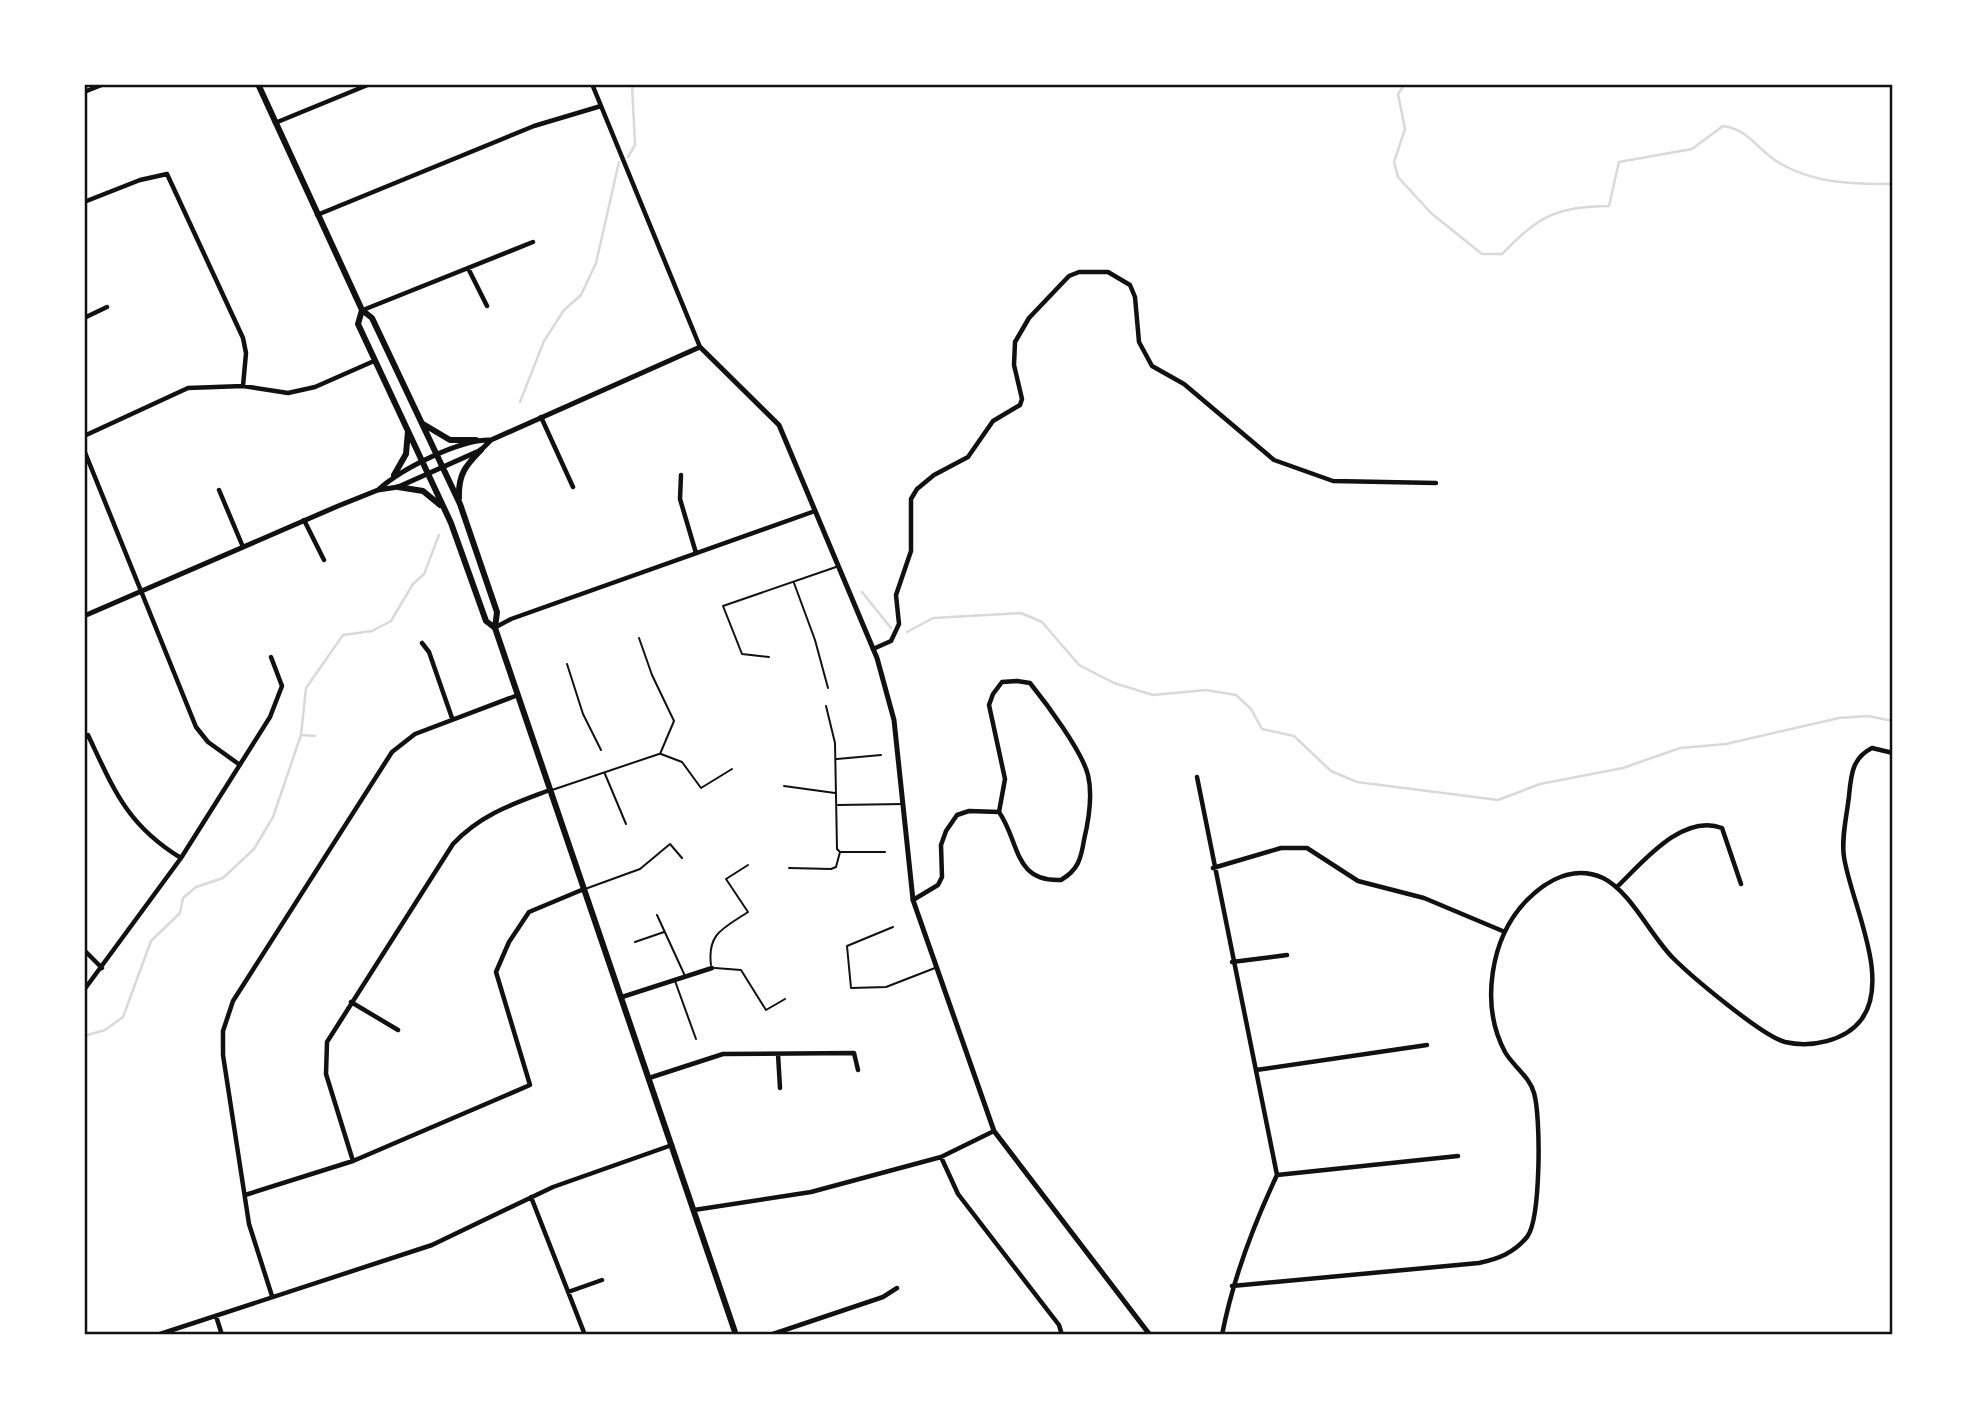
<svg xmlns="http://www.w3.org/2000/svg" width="1977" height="1419" font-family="'IBM Plex Sans',sans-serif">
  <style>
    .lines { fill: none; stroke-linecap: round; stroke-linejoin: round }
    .stream { stroke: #d9d9d9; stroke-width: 2.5 }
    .service { stroke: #111; stroke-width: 2 }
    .minor { stroke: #111; stroke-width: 4.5 }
    .tertiary { stroke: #111; stroke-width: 5 }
    .secondary { stroke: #111; stroke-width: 6 }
    .neatline { fill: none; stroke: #111; stroke-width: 2.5 }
  </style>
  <rect width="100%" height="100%" fill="#fff"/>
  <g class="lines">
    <path class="stream" d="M1405 84 1398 94 1405 129 1394 162 1398 177 1431 213 1482 254H1502C1538 217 1556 206 1609 206L1619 162 1692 149 1723 126C1751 130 1757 151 1781 164 1816 184 1854 184 1893 184
      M628 157 635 145 632 84
      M520 402 544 341 564 310 581 295 596 263 619 162
      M862 592 891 628
      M907 632 933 618 1021 613 1042 622 1079 665 1114 683 1153 695 1206 690 1236 695 1251 709 1262 729 1294 736 1331 771 1357 782 1498 800 1540 784 1623 768 1680 748 1726 744 1839 718 1868 716 1893 721
      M301 735 315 736
      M84 1036 105 1030 123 1017 151 941 180 913 183 898 196 887 223 878 254 849 273 817 301 735 306 688 343 635 372 631 391 621 413 584 424 574 439 535"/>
    <path class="service" d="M794 583 815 640 828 688
      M639 638 652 675 674 721 660 754
      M769 657 742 654 723 606 836 567
      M567 664 583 714 601 750
      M661 754 682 762 701 788 732 769
      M837 759 881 755
      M605 774 626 824
      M784 786 835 793
      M552 790 659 754
      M838 805 903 804
      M841 852H885
      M789 868 831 869 836 867 840 852 837 849 835 743 826 706
      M585 889 640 869 670 844 682 858
      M657 915 685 976
      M893 927 847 946 851 988 886 987 935 968
      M635 942 664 932
      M711 965C707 933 724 928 748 912L726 879 748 865
      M715 968 741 970 766 1010 785 999
      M675 981 696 1039"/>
    <path class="minor" d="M592 84 700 347
      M84 92 104 84
      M275 123 370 84
      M84 202 140 180 167 174 243 338 246 353 243 386
      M317 215 534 126 601 106
      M468 268 487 306
      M363 310 533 242
      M84 318 107 307
      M541 417 573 487
      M84 436 188 388 243 386 288 393 315 387 374 361
      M84 450 196 727 208 742 240 765
      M681 475 680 499 696 553
      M219 490 243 547
      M304 520 324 560
      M496 627 511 619 815 511
      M422 643 429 652 452 718
      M873 649 891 641 899 624 896 595 911 551V499L917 489 934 475 968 457 993 421 1020 405 1022 399 1014 365 1015 342 1029 318 1069 276 1079 272H1108L1130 285 1135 297 1139 342 1152 366 1184 384 1274 460 1333 481 1436 483
      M1017 681 1030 683C1046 703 1082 751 1088 775 1093 796 1089 819 1084 840 1081 859 1078 870 1061 880 1013 882 1020 842 999 812L1005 779 989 705 993 694 1002 682Z
      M84 737 88 735C114 790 127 825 181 858
      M1197 777 1277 1175C1252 1228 1233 1278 1222 1335
      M1213 868 1281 848H1307L1358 881 1424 898 1505 932
      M1617 887C1642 863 1682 813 1722 828L1741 884
      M913 900 938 885 942 877 941 845 946 831 957 815 969 811 999 812
      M84 950 102 968
      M1232 962 1287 955
      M84 990 181 858 270 717 282 686 271 657
      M622 997 712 968
      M351 1002 398 1030
      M778 1054 780 1088
      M1256 1070 1427 1045
      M649 1078 723 1054 854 1053 858 1070
      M941 1157 958 1194 1059 1325 1062 1335
      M353 1161 326 1074 327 1042 453 844C481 814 513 804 550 790
      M1277 1175 1458 1156
      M245 1195 353 1161 530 1085 496 972 509 942 529 912 584 889
      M531 1197 585 1335
      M694 1210 811 1192 941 1157 994 1131
      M1232 1286 1479 1263C1498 1259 1514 1253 1527 1237 1541 1219 1541 1116 1534 1093 1530 1077 1513 1066 1505 1052 1480 1005 1490 938 1527 900 1547 880 1574 865 1603 878 1630 891 1651 936 1673 958 1691 976 1762 1036 1785 1042 1811 1048 1845 1041 1861 1020 1892 979 1851 903 1844 857 1841 838 1847 815 1849 796 1851 775 1852 758 1872 748L1893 753
      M568 1292 602 1280
      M272 1296 249 1224 223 1055V1031L233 1001 392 752 415 734 518 695
      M216 1316 222 1335
      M157 1335 432 1245 553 1187 672 1145
      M770 1335 883 1297 897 1288"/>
    <path class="tertiary" d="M378 490C401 469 460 439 491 440
      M84 616 338 506 378 490 398 487 481 450 491 440 700 347 779 425 877 658 894 720 913 900 994 1131 1150 1335"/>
    <path class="secondary" d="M258 84 362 310 372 318 460 504 497 612 495 628 736 1335
      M362 310 358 324 451 523 486 621 495 628
      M423 424 450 440H476
      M394 475 406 454 408 431
      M398 487 423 491 440 505
      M459 498C458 475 465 466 481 450"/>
  </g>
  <rect width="1977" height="1419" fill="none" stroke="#ffffff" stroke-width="172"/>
  <rect x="86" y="86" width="1805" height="1247" class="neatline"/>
</svg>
